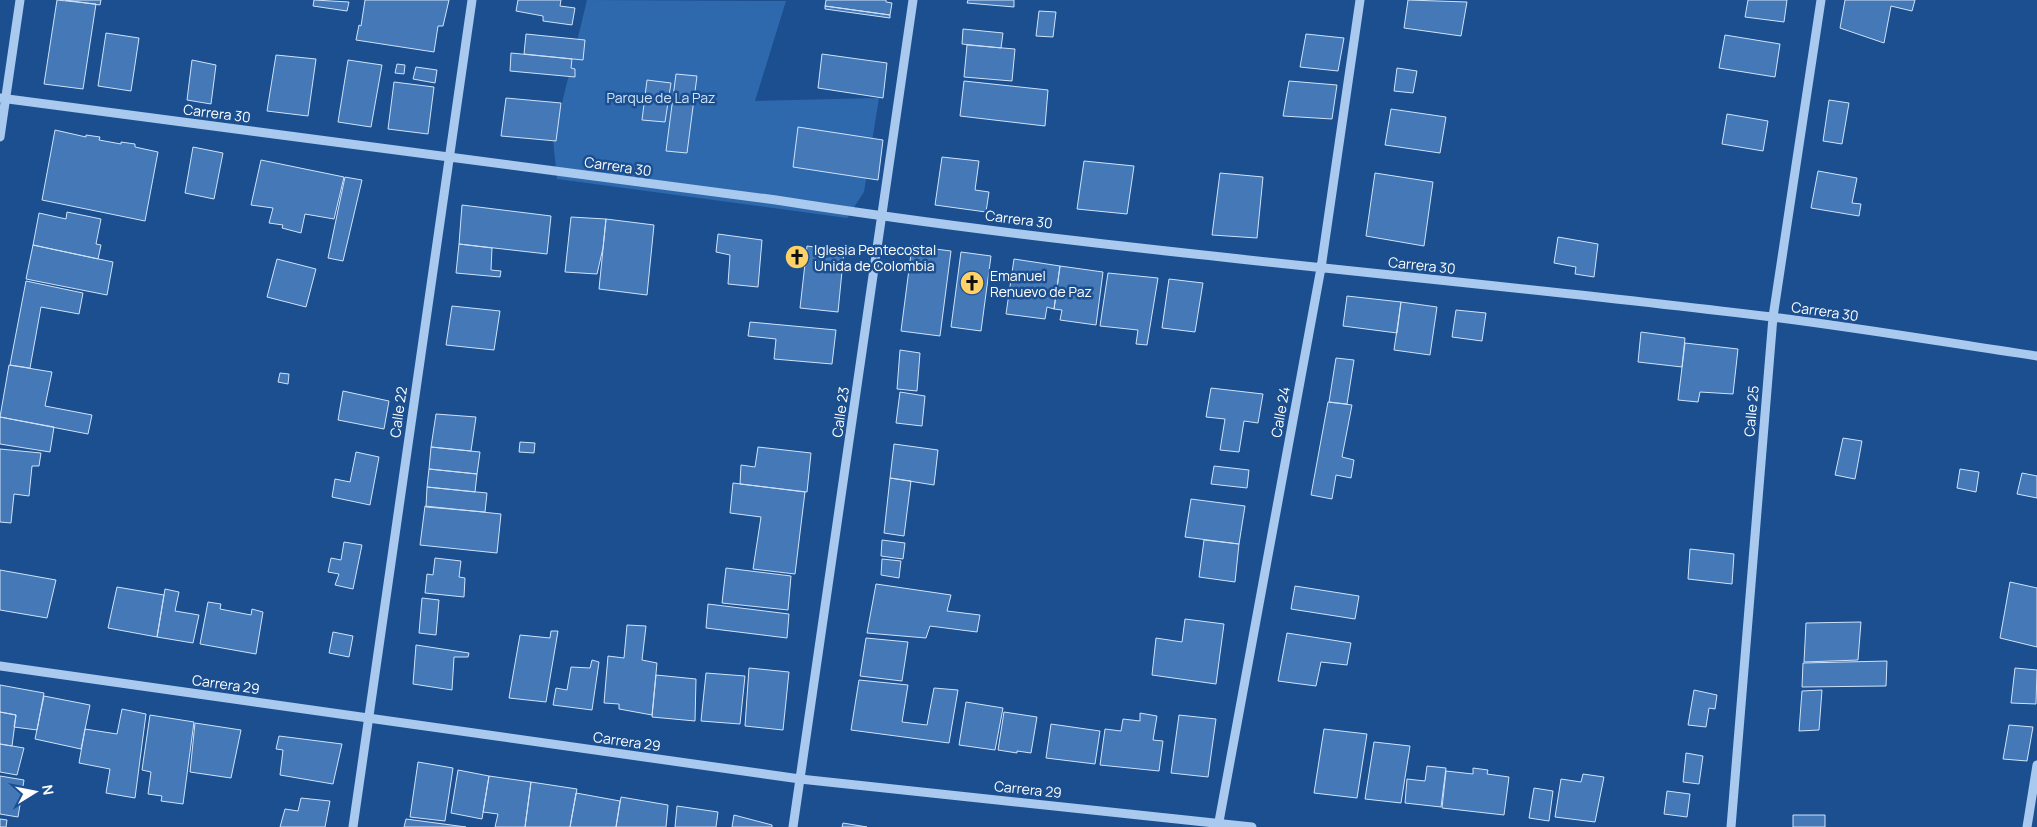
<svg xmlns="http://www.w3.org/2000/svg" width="2037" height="827" font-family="Manrope,sans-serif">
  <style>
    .green { fill: #2e69ad }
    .building { fill: #4478b7; stroke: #cfe3fa }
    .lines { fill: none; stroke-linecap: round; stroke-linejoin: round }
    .minor { stroke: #a9c9ee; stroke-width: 9 }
    .labels { text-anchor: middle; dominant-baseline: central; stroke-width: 5; stroke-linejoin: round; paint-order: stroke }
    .park-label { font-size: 14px; fill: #cfe3fa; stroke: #1b4f8f }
    .street-label { font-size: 14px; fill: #fff; stroke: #1b4f8f }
    .poi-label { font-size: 14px; fill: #fff; stroke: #1b4f8f; text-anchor: start }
  </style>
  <rect width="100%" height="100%" fill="#1b4f8f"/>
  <path class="green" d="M587 0 786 1 755 101 879 98 864 192 847 218 557 179 553 140Z"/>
  <path class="building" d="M57 0 96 4 83 89 44 84Z
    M65 0H101L100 5Z
    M314 0 349 2 347 11 313 6Z
    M365 0H449L443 26H438L434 52 356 40 359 25 361 26Z
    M518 0H561L560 6 575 8 572 25 543 21V16L516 11Z
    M826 0H886V2L892 3 890 15 825 6Z
    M968 0H1014V7L967 3Z
    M1408 0 1467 2 1461 36 1404 28Z
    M1748 0H1787L1784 22 1745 17Z
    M1845 0H1915L1912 11 1891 6 1884 43 1840 28Z
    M825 6 890 15V18L825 9Z
    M1039 11 1056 12 1053 37 1036 36Z
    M963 29 1003 33 1001 48 962 44Z
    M106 33 139 38 131 91 98 86Z
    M526 34 585 40 583 60 524 54Z
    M1306 34 1344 38 1338 71 1300 67Z
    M1725 35 1780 44 1775 77 1719 68Z
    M967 45 1015 49 1012 81 964 77Z
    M511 53 572 59 571 68 575 69V77L510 71Z
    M822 54 887 63 883 98 818 88Z
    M276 55 316 59 308 116 267 111Z
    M192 60 216 65 211 104 187 100Z
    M348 60 382 65 371 127 338 122Z
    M397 64 405 65 404 74 395 73Z
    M416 67 437 70 435 83 413 79Z
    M1397 68 1417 71 1413 93 1394 91Z
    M676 74 697 76 687 153 666 151Z
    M647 80 671 83 665 122 642 120Z
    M964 81 1048 90 1045 126 960 116Z
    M1289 81 1337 85 1332 119 1283 116Z
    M394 82 434 87 428 134 388 129Z
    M506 98 561 103 556 141 501 136Z
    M1829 100 1849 103 1842 144 1823 141Z
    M1391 109 1446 117 1440 153 1385 145Z
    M1727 114 1768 121 1763 151 1722 144Z
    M798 127 883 140 878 180 793 167Z
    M55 130 86 137V135L100 137 99 140 121 144V142L135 144V147L158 152 145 221 42 200Z
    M193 147 223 153 214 199 185 193Z
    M942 157 979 161 975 190 989 192 986 212 935 205Z
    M261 160 344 177 334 219 305 214 301 233 282 228 283 225 269 223 273 208 251 205Z
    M1084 161 1134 166 1127 214 1077 209Z
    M1818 171 1857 178 1852 203 1861 204 1859 216 1811 208Z
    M1220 173 1263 177 1257 238 1212 235Z
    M1375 173 1433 182 1424 246 1366 236Z
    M345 177 362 180 343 261 328 258Z
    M462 205 551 216 547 254 459 244Z
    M67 212 101 219 96 244 101 245 98 259 33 245 39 213 66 219Z
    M571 217 606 219 603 248 597 274 565 272Z
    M606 219 654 225 647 295 599 289Z
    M718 234 762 240 758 287 728 284 730 255 716 252Z
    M1558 237 1598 244 1594 277 1575 274 1576 267 1554 263Z
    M459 244 492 248 491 270 501 271 500 277 456 273Z
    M33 245 113 262 107 295 26 279Z
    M807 246 844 251 838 312 800 308Z
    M912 246 951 251 940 336 901 331Z
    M961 252 991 256 981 331 951 327Z
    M277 259 316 269 306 307 267 297Z
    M1014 259 1060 266 1054 309 1047 307 1045 319 1006 314Z
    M1060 266 1103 272 1096 325 1060 320 1062 310 1054 309Z
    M1108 273 1158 278 1147 345 1136 344 1138 330 1100 326Z
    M1169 279 1203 283 1195 332 1162 328Z
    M26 281 83 293 79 314 41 307 30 368 10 365Z
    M1347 296 1401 302 1397 333 1343 326Z
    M1401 302 1437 307 1430 355 1394 350Z
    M452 306 500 311 494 350 446 345Z
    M1456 310 1486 313 1482 341 1452 337Z
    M750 322 836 330 832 364 774 359 776 339 748 336Z
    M1641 332 1685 338 1682 367 1638 362Z
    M1685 343 1738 349 1733 394 1700 392 1698 402 1678 400Z
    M900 350 920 353 917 391 897 389Z
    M1336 358 1354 360 1347 404 1329 402Z
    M9 365 52 372 45 406 92 415 88 434 0 417Z
    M280 373 289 374 288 384 278 382Z
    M1211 388 1263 394 1258 423 1244 421 1239 452 1220 450 1225 419 1206 417Z
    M343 391 389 401 384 429 338 420Z
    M900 392 925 396 922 426 896 423Z
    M1328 402 1352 405 1342 457 1354 460 1351 478 1336 475 1332 499 1311 495Z
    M436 414 476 417 471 451 431 447Z
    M0 417 54 427 50 452 0 444Z
    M1843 438 1862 441 1855 479 1835 475Z
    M520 442 535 443 534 453 519 452Z
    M894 444 938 450 934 485 890 478Z
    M431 447 480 452 477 474 429 469Z
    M758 447 811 453 807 492 740 484 741 465 755 467Z
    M0 449 41 453 39 466H32L29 496 14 494 11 523 0 522Z
    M356 452 379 457 370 505 332 497 335 479 350 482Z
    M1214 466 1249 470 1247 488 1211 484Z
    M429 469 477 474 475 492 427 487Z
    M1960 469 1979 472 1976 492 1957 488Z
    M2022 473 2037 476V498L2017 494Z
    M890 478 911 481 904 536 884 533Z
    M733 483 805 492 795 574 753 569 761 517 730 513Z
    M427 487 487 493 485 512 426 507Z
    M1191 499 1245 506 1239 544 1185 537Z
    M425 506 501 514 497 553 420 545Z
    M882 540 905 543 903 559 881 556Z
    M1204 540 1239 544 1235 582 1199 577Z
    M344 542 362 545 353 589 335 585 339 574 328 572 331 558 341 560Z
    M1690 549 1734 554 1732 584 1688 579Z
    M435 558 461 561 459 577 465 578 464 597 425 593 427 574 433 575Z
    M882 559 901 561 899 578 881 575Z
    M726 568 791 576 788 610 722 603Z
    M0 570 56 580 47 618 0 610Z
    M2010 582 2037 588V647L2000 638Z
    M876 584 951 595 947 611 980 615 977 632 930 626 926 638 867 633Z
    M1295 586 1359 596 1355 619 1291 609Z
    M117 587 164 595 157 637 108 628Z
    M165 589 179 592 175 611 199 615 193 643 157 637Z
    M422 598 439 600 436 635 419 633Z
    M208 602 221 604 220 609 251 615 252 609 263 612 256 654 200 644Z
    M708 604 789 614 787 638 706 628Z
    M1185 619 1224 624 1216 684 1152 675 1156 638 1182 642Z
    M1861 622 1858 660 1804 662 1806 623Z
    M627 625 646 626 642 660 657 663 652 715 619 709V704L604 703 608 656 624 658Z
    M551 631H558L546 702 509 698 520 635 550 638Z
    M333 632 353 636 349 657 329 653Z
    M1287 633 1351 643 1347 665 1321 662 1316 686 1278 681Z
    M866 638 908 642 902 681 860 676Z
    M416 645 469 653 468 657H454L452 690 413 684Z
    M592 660 599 662 592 710 553 705 556 688 567 690 571 667 590 668Z
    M1887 661 1886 686 1802 687 1803 663Z
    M749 668 789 672 783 730 745 726Z
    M2015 668 2037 670 2036 704 2011 703Z
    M706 673 745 676 740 724 701 721Z
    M656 675 696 679 695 721 652 717Z
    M859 680 908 685 902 722 927 725 934 688 958 690 949 743 851 730Z
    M0 685 44 693 37 730 14 727 16 715 0 712Z
    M1694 690 1717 695 1715 709 1709 708 1706 727 1688 725Z
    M1822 690 1819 730 1799 731 1802 691Z
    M44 696 90 705 81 749 35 739Z
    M966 702 1003 708 995 750 959 745Z
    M122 709 146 714 135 798 106 793 110 769 79 763 85 729 117 734Z
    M0 712 16 715 12 746 0 744Z
    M1004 712 1037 717 1031 753 1017 751V753L998 750Z
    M1140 713 1157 716 1153 740 1163 741 1159 771 1100 765 1105 729 1121 731 1123 719 1140 721Z
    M150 715 194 722 183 804 161 801 162 796 148 794 151 772 142 770Z
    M1179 715 1216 719 1208 777 1171 773Z
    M195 723 241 730 231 778 190 772Z
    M1051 724 1100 731 1095 764 1046 758Z
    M2009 725 2033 727 2027 761 2003 759Z
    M1324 729 1367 734 1357 798 1314 793Z
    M279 736 342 744 333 784 280 775 283 750 276 749Z
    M1374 742 1410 746 1401 803 1365 799Z
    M0 744 24 748 17 775 0 772Z
    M1686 753 1703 756 1699 784 1683 782Z
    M418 762 453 768 445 821 410 817Z
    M1427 766 1446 768 1441 807 1405 803 1407 779 1425 781Z
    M1473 768 1488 770 1487 774 1509 777 1504 815 1442 808 1446 771 1473 774Z
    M458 770 489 776 482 819 451 813Z
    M1583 774 1604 777 1595 822 1555 817 1561 779 1581 782Z
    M0 776 24 780 18 817 0 814Z
    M489 776 531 782 525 827H495L498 814 483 812Z
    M531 782 577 789 570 827H525Z
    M1534 788 1553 791 1549 821 1529 818Z
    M1667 791 1690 794 1687 817 1664 814Z
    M576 793 620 801 616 827H570Z
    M621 797 668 805 666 827H616Z
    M301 798 330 801 325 827H280L285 809 298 811Z
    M677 806 718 812 716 827H675Z
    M734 815 772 825V827H732Z
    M1793 815H1825V827H1793Z
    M0 819 7 820 6 827H0Z
    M406 819 466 827H404Z
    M843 823 867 827H842Z"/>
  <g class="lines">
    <path class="minor" d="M0 98 776 200C1106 252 1440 276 1772 317 1860 328 1949 343 2037 356
      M0 137 20 0
      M0 666 800 779 1252 827
      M353 827 472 0
      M793 827 913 0
      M1218 827 1321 268 1360 0
      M1731 827 1773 317 1821 0
      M2027 827 2037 765"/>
  </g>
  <defs>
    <g id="church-disc" transform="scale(1.25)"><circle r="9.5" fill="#ffd166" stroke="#1b4f8f"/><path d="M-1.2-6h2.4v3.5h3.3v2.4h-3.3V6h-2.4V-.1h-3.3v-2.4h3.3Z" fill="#111"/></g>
  </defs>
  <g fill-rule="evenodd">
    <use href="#church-disc" x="797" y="257"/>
    <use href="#church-disc" x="972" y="283"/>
  </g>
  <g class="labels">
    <g class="park-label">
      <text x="661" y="97">Parque de La Paz</text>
    </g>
    <g class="street-label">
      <text transform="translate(217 113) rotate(7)">Carrera 30</text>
      <text transform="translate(618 166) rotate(8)">Carrera 30</text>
      <text transform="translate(1019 219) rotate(7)">Carrera 30</text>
      <text transform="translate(1422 265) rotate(6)">Carrera 30</text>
      <text transform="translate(1825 311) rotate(8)">Carrera 30</text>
      <text transform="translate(1751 411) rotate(-85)">Calle 25</text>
      <text transform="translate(398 412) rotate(-82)">Calle 22</text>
      <text transform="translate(840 412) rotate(-82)">Calle 23</text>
      <text transform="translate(1280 412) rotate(-80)">Calle 24</text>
      <text transform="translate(226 684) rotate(8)">Carrera 29</text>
      <text transform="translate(627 741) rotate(8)">Carrera 29</text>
      <text transform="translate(1028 789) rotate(6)">Carrera 29</text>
    </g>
    <g class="poi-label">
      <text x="814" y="249">Iglesia Pentecostal<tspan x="814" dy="16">Unida de Colombia</tspan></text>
      <text x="990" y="275">Emanuel<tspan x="990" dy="16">Renuevo de Paz</tspan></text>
    </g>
  </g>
  <g transform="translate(35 792) rotate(80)" stroke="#1b4f8f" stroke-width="4" paint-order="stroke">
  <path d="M0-4L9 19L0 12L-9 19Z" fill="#ffffff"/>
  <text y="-8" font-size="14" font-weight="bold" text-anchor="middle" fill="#ffffff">N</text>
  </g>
</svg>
